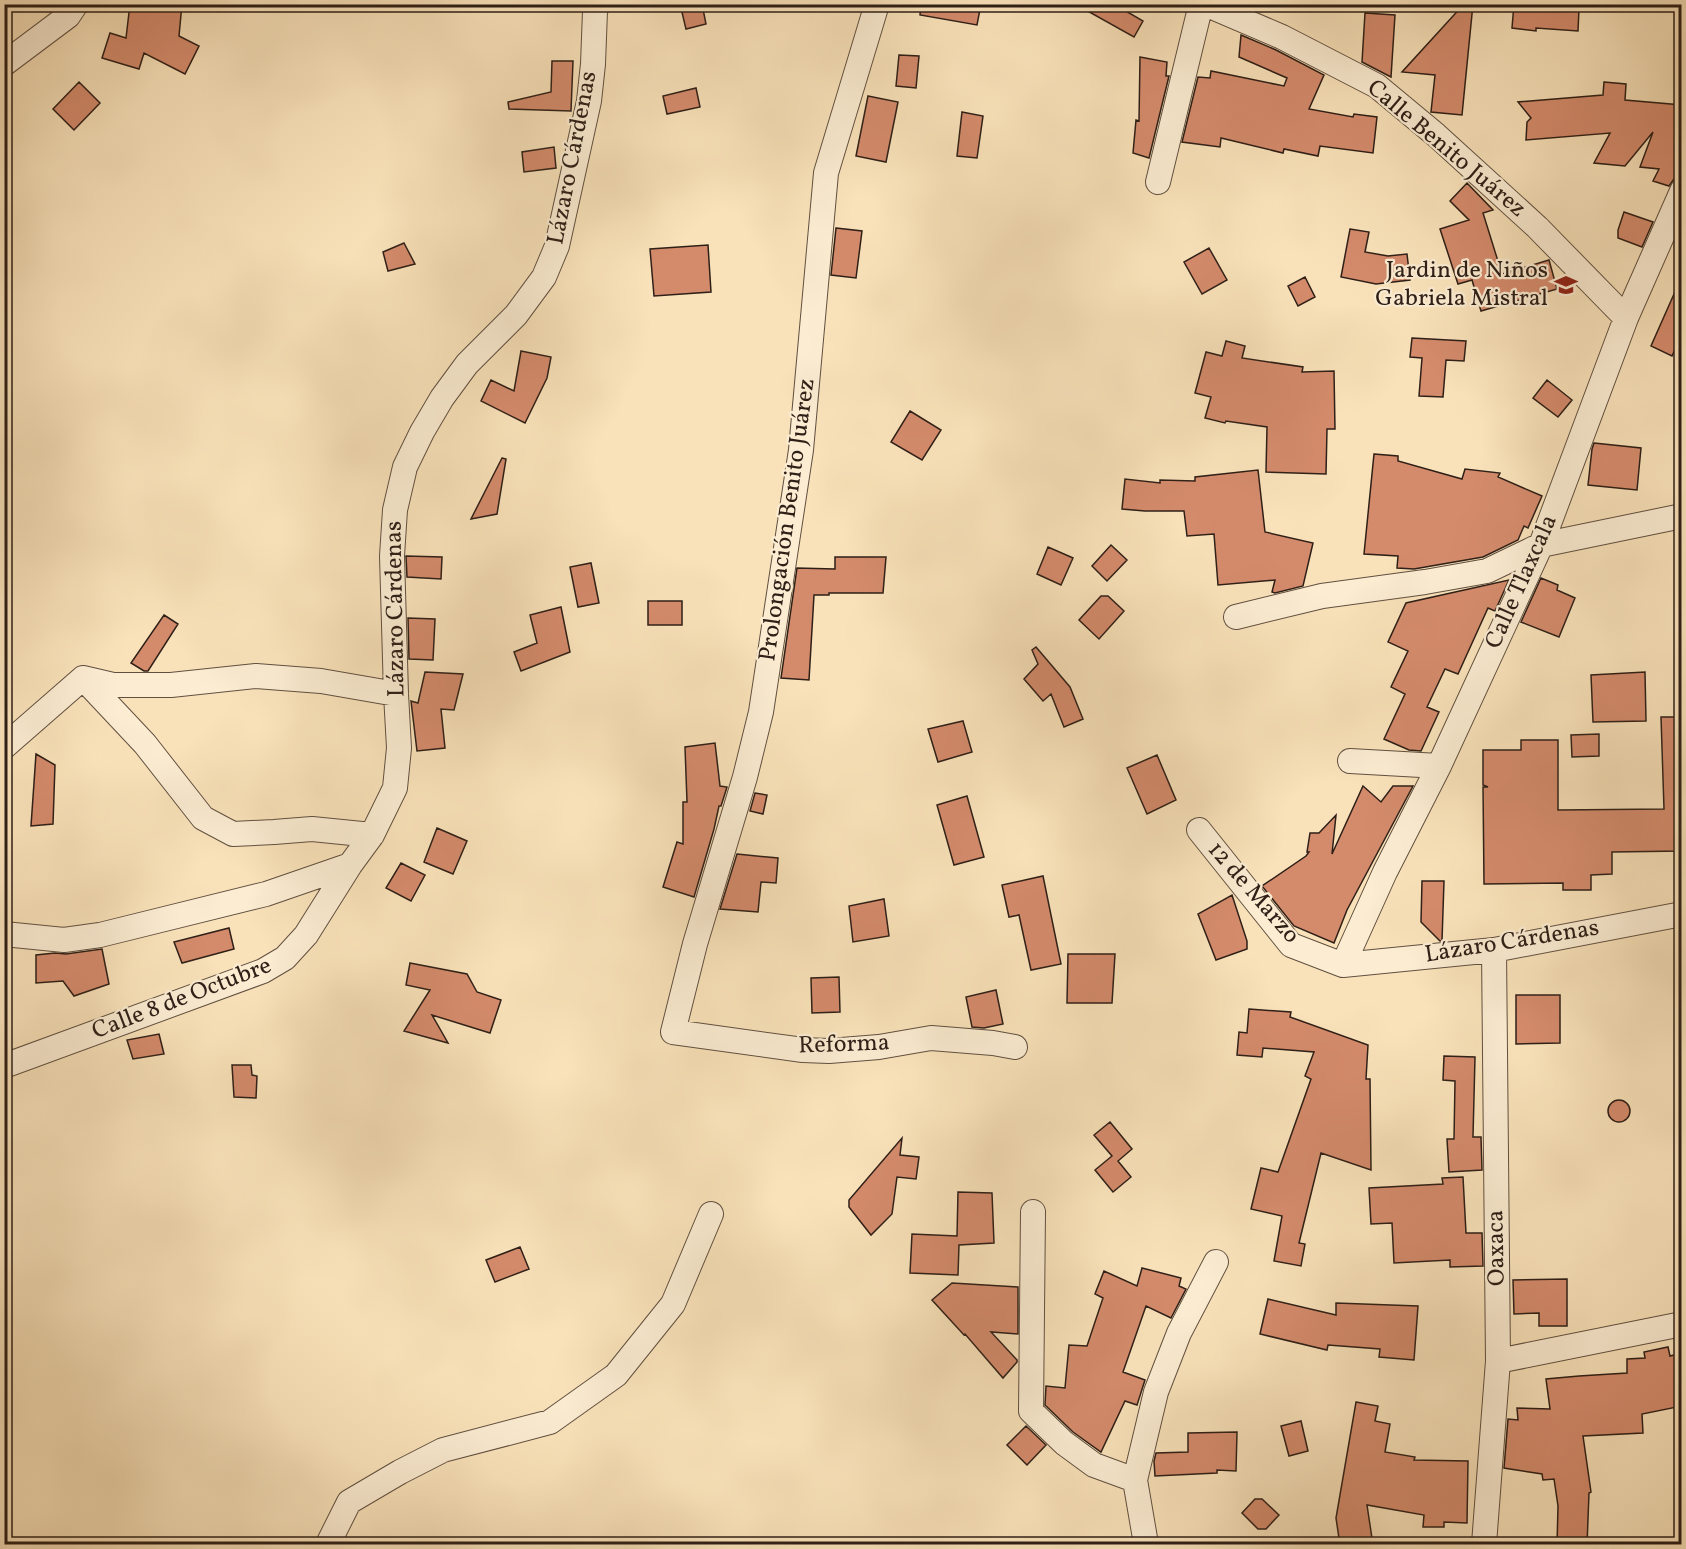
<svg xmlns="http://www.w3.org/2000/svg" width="1686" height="1549" font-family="Vollkorn,serif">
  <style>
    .building { fill: #d48b6c; stroke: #2e1f17; stroke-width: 1.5 }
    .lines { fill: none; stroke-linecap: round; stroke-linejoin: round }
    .street-casing { stroke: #615040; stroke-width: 26 }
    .street { stroke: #fbecd2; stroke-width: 24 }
    .labels { text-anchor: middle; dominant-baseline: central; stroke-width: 4.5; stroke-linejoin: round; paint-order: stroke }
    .street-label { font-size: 24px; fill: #2e1f17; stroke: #fbecd2 }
    .poi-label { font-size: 24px; fill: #2e1f17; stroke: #fbecd2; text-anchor: end }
  </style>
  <rect width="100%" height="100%" fill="#f9e2ba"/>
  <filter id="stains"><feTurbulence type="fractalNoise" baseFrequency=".00333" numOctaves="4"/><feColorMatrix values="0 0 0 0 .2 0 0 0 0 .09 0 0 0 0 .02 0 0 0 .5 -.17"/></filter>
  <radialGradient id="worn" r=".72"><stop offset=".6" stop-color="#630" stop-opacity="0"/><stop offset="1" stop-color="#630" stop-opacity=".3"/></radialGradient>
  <path class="building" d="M130 4H182L179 36 199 46 185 74 144 53 139 69 102 58 110 33 126 38Z
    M680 4H702L706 24 686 29Z
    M921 4H981L977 25 920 15Z
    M1075 4H1114L1143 21 1134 37Z
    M1464 4H1473L1462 115 1431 112 1435 75 1402 72Z
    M1514 4 1579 9 1578 31 1536 28V31L1512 28Z
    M1365 13 1395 15 1391 77 1362 62Z
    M1241 35 1276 50 1324 75 1309 109 1353 117 1354 114 1377 117 1373 153 1320 146 1318 156 1284 149 1283 153 1221 138 1220 147 1182 142 1198 77 1210 78 1211 71 1284 86 1287 78 1239 57Z
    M899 55 919 56 916 88 896 86Z
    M1140 57 1167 62 1166 76H1169L1149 158 1133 153 1136 120 1139 121Z
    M552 61H573L571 111 509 109 508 102 551 92Z
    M79 82 100 103 74 130 53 109Z
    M1604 82 1626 84 1625 100 1682 105 1681 177 1674 179 1669 186 1653 181 1659 169 1640 167 1653 132 1625 166 1594 163 1610 133 1526 140 1527 122 1531 118 1518 102 1603 95Z
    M696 88 700 107 667 114 663 96Z
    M868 96 898 102 886 162 856 156Z
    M962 112 983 116 977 158 957 156Z
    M554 147 556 168 524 172 522 152Z
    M1467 183 1493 210 1483 213 1502 274 1549 260 1557 289 1481 311 1472 280 1458 284 1440 229 1469 220 1450 201Z
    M1624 212 1653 222 1642 247 1618 238V230Z
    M836 228 862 231 856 278 831 275Z
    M1350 229 1369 232 1365 252 1388 256 1407 254 1410 280 1376 284 1341 277Z
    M404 243 415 264 388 271 383 252Z
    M708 245 711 292 654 296 650 249Z
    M1209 248 1227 280 1202 294 1184 262Z
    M1682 276V334L1672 356 1651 346Z
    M1305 277 1315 297 1298 306 1288 286Z
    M1412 338 1466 341 1464 361 1446 360 1443 397 1419 396 1422 358 1410 357Z
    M1226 341 1245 346 1242 358 1303 367 1302 372 1334 371 1335 429H1327L1326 474 1266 472 1267 427 1226 421 1225 423 1205 418 1211 397 1195 393 1206 352 1222 356Z
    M521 351 551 357 547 378 525 423 481 401 491 380 514 391Z
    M1547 380 1572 400 1558 417 1533 398Z
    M910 411 941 430 922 460 891 442Z
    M1594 443 1641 448 1637 490 1588 485 1592 449Z
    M1374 454 1398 456V461L1462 479 1465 469 1500 473 1498 477 1542 496 1528 528 1524 526 1518 540 1483 557 1414 569 1397 568 1398 556 1364 554Z
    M502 458 506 459 497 514 471 519Z
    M1258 470 1265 532 1313 543 1303 586 1275 593 1272 592 1275 580 1218 585 1214 534 1187 536 1184 511H1145L1122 509 1125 479 1160 483V480L1195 481V477Z
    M1111 545 1127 560 1107 581 1092 566Z
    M1048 547 1073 558 1061 585 1037 574Z
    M406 556 442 557 441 579 407 577Z
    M835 557H886L883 593H829V595H814L809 680 781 678 797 568 835 569Z
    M591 563 599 603 578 607 570 567Z
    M1541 578 1558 585 1557 590 1575 598 1559 637 1521 622Z
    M1509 580 1495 611 1488 608 1458 674 1445 669 1427 707 1439 712 1421 751 1409 750 1384 739 1405 694 1391 687 1408 651 1388 642 1406 603Z
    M1101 596H1108L1124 611 1099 639 1079 620Z
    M648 601H682V625H648Z
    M561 607 570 652 521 671 514 652 537 643 530 615Z
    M164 615 178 624 148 671H144L131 663Z
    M408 618 435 619 433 660 409 659Z
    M1036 647 1070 687 1083 719 1064 727 1051 694 1043 701 1024 679 1038 664 1032 650Z
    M425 672 463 674 454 710 441 709 445 748 417 751 411 701 418 703Z
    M1645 672 1646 721 1593 722 1591 675Z
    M1661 717H1682V851L1612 852V874L1591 875V890H1563V883L1484 884 1483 787H1488L1483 785V750H1521V740H1558V810L1664 809Z
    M963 721 972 752 938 762 928 729Z
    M1599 734V756L1572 757 1571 735Z
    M715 743 720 786 727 787 721 806H719L714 829 694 897 663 887 677 842 683 844V802H687L685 747Z
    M36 754 55 765 53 824 31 826Z
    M1157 755 1176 800 1147 814 1127 768Z
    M1363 786 1381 802 1393 786H1413L1347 910 1334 943 1294 926 1262 886 1306 856 1309 852H1307L1310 833H1319L1336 815 1332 854Z
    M755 793 767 795 763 814 750 811Z
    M967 796 984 857 954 865 937 805Z
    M437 828 467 841 453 874 424 862Z
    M737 854 778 858 776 883 761 882 758 912 720 909Z
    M401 863 425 875 411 901 386 888Z
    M1043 876 1061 964 1031 970 1019 915 1009 917 1002 885Z
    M1422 881H1444L1442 941H1440L1421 922Z
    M1232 895 1247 941V949L1216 960 1198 914Z
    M884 899 889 936 853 942 849 906Z
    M229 928 234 949 182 963 174 942Z
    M102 949 109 984 74 996 63 981 36 983V955L55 953 66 954Z
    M1068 954H1115L1112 1003H1067Z
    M410 963 467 974 477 992 501 1000 490 1033 432 1015 448 1043 404 1031 430 990 406 985Z
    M839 977 840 1012 812 1013 811 978Z
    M996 990 1003 1024 984 1028 972 1027 966 997Z
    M1516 995H1560V1043L1516 1044Z
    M1249 1009 1291 1012 1290 1017 1368 1045 1366 1079H1370L1371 1170 1321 1153 1299 1243 1305 1244 1301 1266 1274 1261 1282 1216 1251 1209 1261 1168 1278 1172 1311 1079 1305 1076 1314 1052 1263 1048 1262 1057 1237 1055 1239 1032 1247 1033Z
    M159 1034 164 1054 133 1059 127 1040Z
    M1444 1056 1475 1057 1473 1137H1481L1482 1170 1449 1172 1447 1139H1454L1455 1081 1443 1080Z
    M232 1065H251L252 1075 257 1076 256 1098 234 1097Z
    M1608 1111a11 11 0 1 1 22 0a11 11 0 1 1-22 0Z
    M1110 1122 1132 1149 1118 1161 1131 1177 1113 1192 1095 1170 1112 1156 1094 1135Z
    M902 1138 900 1155 919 1157 916 1179 897 1177 892 1214 871 1235 849 1207V1200Z
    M1463 1177 1466 1233H1482L1483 1266 1450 1267V1260L1394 1263 1392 1223 1371 1224 1369 1188 1443 1184 1442 1178Z
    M958 1192 992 1193 994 1243 959 1245 958 1275 910 1273 912 1234 957 1236Z
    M520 1247 529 1269 495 1282 486 1260Z
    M1142 1268 1181 1278 1179 1286 1186 1289 1171 1318 1146 1306 1123 1372 1145 1380 1137 1405 1125 1401 1101 1452 1073 1432 1045 1405 1046 1386 1065 1388 1069 1345 1087 1346 1103 1298 1095 1294 1104 1271 1137 1286Z
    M1567 1279V1326H1539V1313L1514 1314 1513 1280Z
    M952 1283 1018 1287V1334L991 1332 1017 1360V1362L1003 1378 965 1334 964 1335 932 1300Z
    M1268 1299 1336 1315V1303L1418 1306 1414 1360 1379 1357 1380 1349 1328 1345 1327 1350 1260 1334Z
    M1668 1347 1670 1356 1682 1353V1406L1642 1414 1643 1433 1583 1436 1591 1492 1589 1493 1587 1545H1557L1558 1506 1554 1479 1543 1480 1542 1474 1504 1468 1508 1419 1518 1420 1517 1408 1550 1409 1546 1379 1579 1376 1627 1373V1359L1645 1358 1644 1352Z
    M1356 1402 1378 1406 1375 1421 1390 1424 1385 1452 1415 1457 1414 1460 1468 1461 1467 1523 1444 1522V1527H1423L1424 1515 1367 1505 1373 1545H1340L1336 1518Z
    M1301 1421 1308 1451 1289 1456 1281 1426Z
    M1026 1426 1046 1445 1027 1465 1007 1445Z
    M1237 1432 1236 1471 1217 1470V1473L1155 1476 1154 1461 1156 1453 1188 1452V1433Z
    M1255 1499H1262L1279 1515 1266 1529H1258L1242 1513Z"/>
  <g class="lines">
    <g class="street-casing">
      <path id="street" d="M877 4 826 173 801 450 761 712 745 777 695 944 673 1032 803 1050 829 1051 879 1047 931 1038 993 1043 1015 1047
        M1205 4 1282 37 1377 86 1436 135 1537 227 1626 318
        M4 64 68 16 76 4
        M1158 182 1201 4
        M1236 617 1322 596 1425 582 1487 571 1541 545 1682 516
        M83 678 145 744 203 818 233 834 274 832 312 829 372 835
        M83 678 113 685H171L256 676 321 681 396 694
        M4 747 83 678
        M1350 761 1439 766
        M1199 830 1291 945 1343 965 1494 950 1682 914
        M4 934 64 940 100 935 266 894 350 865
        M1343 965 1385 872 1439 766 1541 545 1626 318 1682 191
        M4 1066 263 971 285 958 306 935 350 865 372 835 395 788 399 748 396 694 392 556 395 510 405 467 422 432 442 398 467 364 516 315 544 277 557 246 589 101 593 64 595 11 598 4
        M1033 1212 1031 1411 1064 1443 1094 1465 1135 1480
        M1498 1361 1682 1324
        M328 1544 349 1502 400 1472 443 1450 550 1422 616 1375 673 1304 711 1214
        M1146 1544 1135 1480 1156 1392 1179 1333 1216 1262
        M1484 1544 1498 1361 1494 950"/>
    </g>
    <use href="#street" class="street"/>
  </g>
  <defs>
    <g id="school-bare" transform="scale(1.8)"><path d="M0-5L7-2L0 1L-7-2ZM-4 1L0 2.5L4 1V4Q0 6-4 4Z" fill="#8f2418" stroke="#fbecd2" stroke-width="2.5" paint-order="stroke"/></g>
  </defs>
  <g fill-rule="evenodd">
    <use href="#school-bare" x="1566" y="285"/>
  </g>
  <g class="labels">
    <g class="street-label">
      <text transform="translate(1446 149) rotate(40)">Calle Benito Juárez</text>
      <text transform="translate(573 158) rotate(-79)">Lázaro Cárdenas</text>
      <text transform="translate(788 520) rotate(-82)">Prolongación Benito Juárez</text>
      <text transform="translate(1522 582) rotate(-66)">Calle Tlaxcala</text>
      <text transform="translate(396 609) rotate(-91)">Lázaro Cárdenas</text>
      <text transform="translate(1253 893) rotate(49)">12 de Marzo</text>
      <text transform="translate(1512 942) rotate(-9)">Lázaro Cárdenas</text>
      <text transform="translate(182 999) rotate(-21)">Calle 8 de Octubre</text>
      <text transform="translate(844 1045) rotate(-2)">Reforma</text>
      <text transform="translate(1497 1248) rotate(-91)">Oaxaca</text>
    </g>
    <g class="poi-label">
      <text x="1548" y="271">Jardin de Niños<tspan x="1548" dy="28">Gabriela Mistral</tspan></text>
    </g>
  </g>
  <rect width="1686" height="1549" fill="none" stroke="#f9e2ba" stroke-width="24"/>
  <rect x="6" y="6" width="1674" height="1537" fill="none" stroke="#2e1f17" stroke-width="3"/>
  <rect x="12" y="12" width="1662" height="1525" fill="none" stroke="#2e1f17" stroke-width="1.5"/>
  <rect width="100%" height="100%" filter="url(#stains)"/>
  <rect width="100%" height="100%" fill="url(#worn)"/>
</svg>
